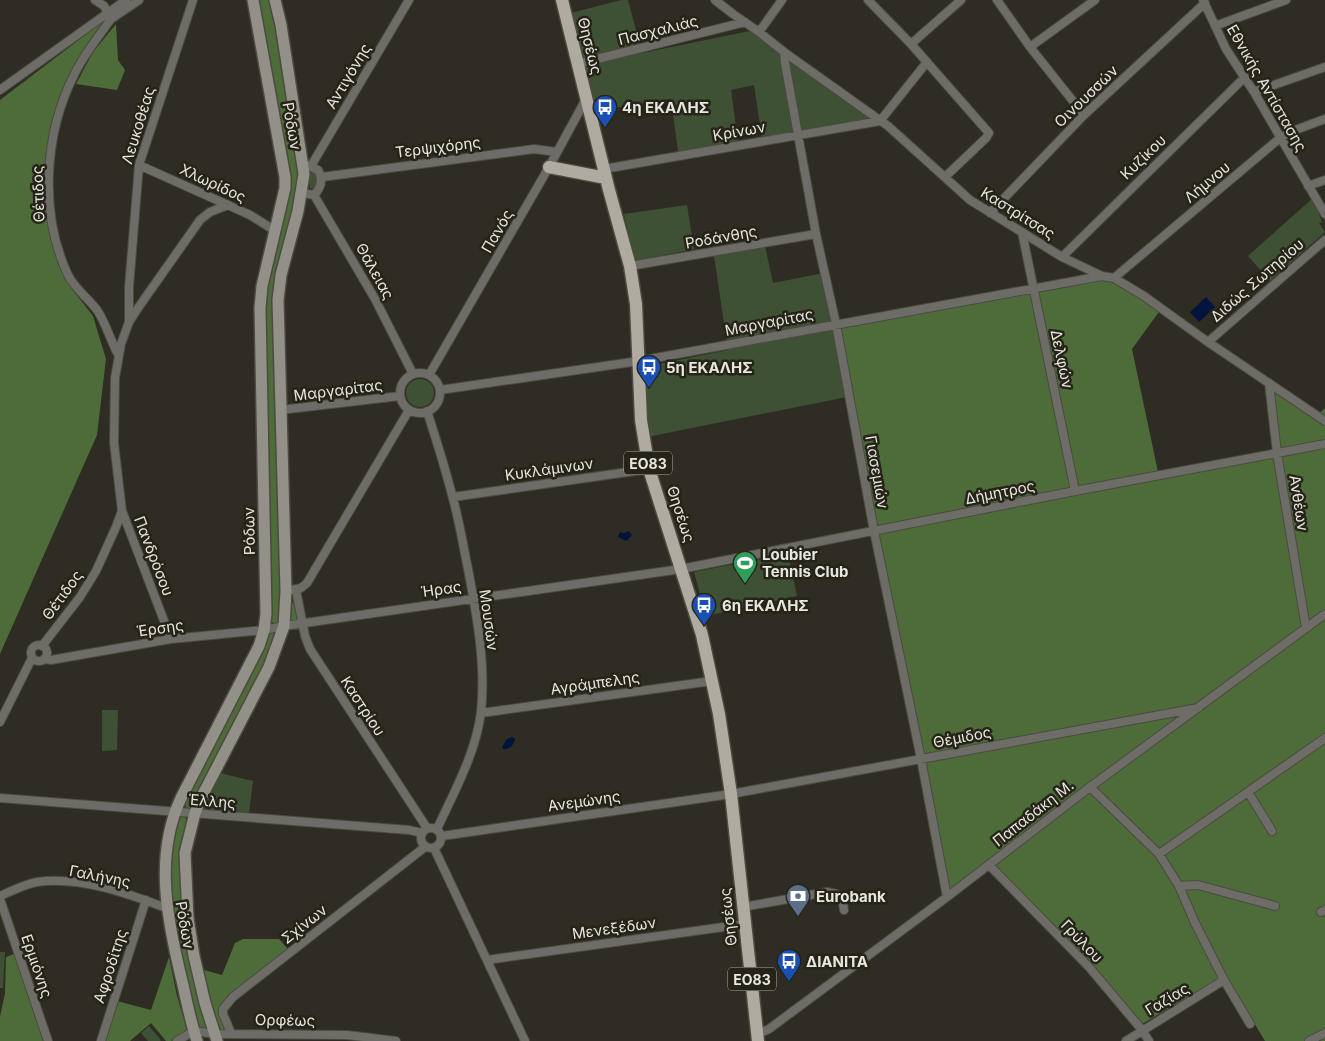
<svg xmlns="http://www.w3.org/2000/svg" width="1325" height="1041" font-family="Inter,sans-serif">
  <style>
    .green { fill: #3f5134 }
    .forest { fill: #4d6c3a }
    .water { fill: #00143d }
    .lines { fill: none; stroke-linecap: round; stroke-linejoin: round }
    .street-casing { stroke: #4c4a41; stroke-width: 10 }
    .secondary-casing { stroke: #4c4a41; stroke-width: 14 }
    .primary-casing { stroke: #4c4a41; stroke-width: 15 }
    .street { stroke: #6e6c67; stroke-width: 8 }
    .secondary { stroke: #939088; stroke-width: 11 }
    .primary { stroke: #afaba1; stroke-width: 12 }
    .labels { text-anchor: middle; dominant-baseline: central; stroke-width: 5; stroke-linejoin: round; paint-order: stroke }
    .shield { fill: #262319; stroke: #adaca4; stroke-width: 1 }
    .shield-label { font-size: 14px; font-weight: bold; fill: #e7e6df }
    .street-label { font-size: 15px; fill: #e7e6df; stroke: #262319 }
    .poi-label { font-size: 15px; font-weight: bold; fill: #e7e6df; stroke: #262319; text-anchor: start }
  </style>
  <rect width="100%" height="100%" fill="#2f2c23"/>
  <path class="green" d="M621 0H628L642 53 750 31 872 119 762 138 754 85 731 90 738 142 678 152 671 99 596 111 571 13Z
    M312 170 316 171 319 180 314 189 310 188 309 181Z
    M1313 198 1322 222 1319 223 1325 232 1270 281 1248 256Z
    M687 205 694 249 635 261 624 214Z
    M765 246 773 283 824 273 847 397 647 437 645 367 728 350 714 256Z
    M406 393a14 14 0 1 1 28 0a14 14 0 1 1-28 0Z
    M788 554 797 596 706 616 694 572Z
    M102 710H118L117 750 102 751Z
    M220 773 253 781 249 813 203 810Z
    M0 952H5L3 988H0Z
    M149 1026 161 1040 160 1041H148L141 1033Z"/>
  <path class="forest" d="M258 0H272L298 175 297 191 274 293 273 322 283 586 279 623 274 624 270 620 265 300 271 261 286 201Z
    M106 19 107 23 86 48 71 72 57 107 52 131 46 189 55 253 72 289 93 316 106 359 97 435 0 654V100Z
    M116 24 118 60 125 70 117 90 76 84 93 52Z
    M1102 278 1113 279 1161 309 1132 349 1158 472 1277 452 1269 383 1316 416 1325 408V1041H1265L1225 975 1142 1024 1068 939 1030 904 991 860 949 890 836 323Z
    M289 600 297 606 299 621 286 623Z
    M271 631 276 632 277 641 194 806 190 809 186 807 184 802 268 633Z
    M182 817H185L187 821 181 862 207 1027 205 1030 197 1027 173 925 169 861 178 818Z
    M243 939H279L288 949 229 995C217 1009 220 1014 226 1030H217L204 970 222 975 235 943Z
    M16 953 45 1041H0V1017L5 993 6 957Z
    M169 957 177 996 187 1030 171 1041H166L151 1023 130 1041H104L117 1001 151 1010Z"/>
  <path class="water" d="M1206 297 1215 307 1199 322 1190 312Z
    M629 531 632 535 626 541 618 537 620 532 624 533Z
    M512 737 515 739C514 745 509 750 503 749L502 747 507 739Z"/>
  <g class="lines">
    <g class="street-casing">
      <path id="street" d="M95 0 104 6 111 19C98 37 85 53 75 73 44 133 39 213 68 275 75 289 88 298 97 310 106 323 110 340 118 354
        M715 0 733 14 759 32 784 52 888 126 970 200 1062 257 1102 276 1114 278 1144 296 1208 342 1325 421
        M868 0 911 44 989 133 986 138 945 177
        M997 0 1030 47 1084 115
        M1203 0 1226 49 1254 92 1325 214
        M111 19 139 0
        M1215 26 1286 0
        M759 32 782 0
        M911 44 961 0
        M1030 47 1095 0
        M784 52 785 63 816 234 836 324 874 531 921 759 947 897
        M577 64 745 22
        M0 90 126 0
        M1254 92 1325 67
        M880 121 927 62
        M139 165 250 215 274 230
        M307 165 318 170C323 179 322 187 314 195
        M311 166 409 0
        M604 169 880 121
        M322 177 534 149 557 152
        M1308 186 1325 180
        M302 193 314 195 375 299 413 374
        M990 213 1084 115 1205 3
        M1022 232 1075 491
        M1062 257 1244 78
        M630 266 816 234
        M1114 278 1280 138 1290 132 1325 119
        M129 321V287L139 165 193 0
        M1208 342 1325 240
        M400 393a20 20 0 1 1 40 0a20 20 0 1 1-40 0Z
        M429 375 549 167 586 99
        M1269 383 1277 453 1306 628
        M440 390 639 361 1102 276
        M280 410 400 396
        M427 411C436 439 445 467 452 495 459 519 463 545 468 569 477 616 486 665 481 712 476 753 454 792 437 829
        M453 497 649 469
        M122 511 171 639
        M292 590 301 588 307 583 409 410
        M296 590 305 636 310 649 427 828
        M31 653a8 8 0 1 1 16 0a8 8 0 1 1-16 0Z
        M42 646 80 597 96 571 116 527 122 511 114 443 115 378 121 344 129 322 138 308 200 220 210 212 228 205
        M44 659 51 660 171 639 264 630 284 626 681 569 1075 491 1325 444
        M481 713 712 681
        M0 722 32 658
        M1090 787 1159 854 1179 886 1195 923 1224 980 1250 1024
        M1248 792 1272 831
        M0 798 409 830 422 833
        M421 838a10 10 0 1 1 20 0a10 10 0 1 1-20 0Z
        M442 836 731 794 1198 708
        M434 848 525 1041
        M1159 854 1325 738
        M989 865 1089 967 1142 1030 1149 1041
        M1179 886 1198 885 1275 906
        M0 896C12 891 25 884 37 882 79 876 127 893 166 908
        M0 899 48 1041
        M743 907 827 892 836 894 842 898 844 910
        M1321 912 1325 910
        M487 960 745 924
        M231 1033 223 1014V1009L233 997 425 847
        M758 1034 769 1029 947 897 1090 787 1325 614
        M101 1041 146 900
        M177 1041 194 1031 215 1034 347 1035 396 1041
        M1126 1041 1224 980
        M1309 1041 1325 1033"/>
    </g>
    <g class="secondary-casing">
      <path id="secondary" d="M197 1041C191 1023 187 1004 183 985 168 924 153 857 181 798L259 646 264 630 266 614 260 308 262 286 285 188V177L253 0
        M217 1041 205 1003 194 956 188 918 185 853 195 813 201 798 269 667 284 626 286 591 278 300 281 275 298 211 304 174 281 25 275 0"/>
    </g>
    <g class="primary-casing">
      <path id="primary" d="M562 0 609 190 630 266 636 304 641 420 649 469 702 635 719 714 731 794 758 1041
        M549 167 606 178"/>
    </g>
    <use href="#street" class="street"/>
    <use href="#secondary" class="secondary"/>
    <use href="#primary" class="primary"/>
  </g>
  <defs>
    <g id="bus-pin" transform="scale(1.25)"><path d="M0 17L-7.5 6A9.5 9.5 0 1 1 7.5 6Z" fill="#1a4fb4" stroke="#262319"/><path d="M-5-6H5V4H4V6H2V4H-2V6H-4V4H-5ZM-3.5-4V0h7V-4ZM-3.5 1.2v1.5H-2V1.2ZM2 1.2v1.5H3.5V1.2Z" fill="#fff"/></g>
    <g id="stadium-pin" transform="scale(1.25)"><path d="M0 17L-7.5 6A9.5 9.5 0 1 1 7.5 6Z" fill="#2e9e5b" stroke="#262319"/><path d="M0-5a6.5 5 0 1 0 0 10a6.5 5 0 1 0 0-10ZM-3.5-1.8h7v3.6h-7Z" fill="#fff"/></g>
    <g id="bank-pin" transform="scale(1.25)"><path d="M0 17L-7.5 6A9.5 9.5 0 1 1 7.5 6Z" fill="#5c6f8a" stroke="#262319"/><path d="M-6-4H6V4H-6ZM0-2.3a2.3 2.3 0 1 0 0 4.6a2.3 2.3 0 1 0 0-4.6Z" fill="#fff"/></g>
  </defs>
  <g fill-rule="evenodd">
    <use href="#bus-pin" x="605" y="107"/>
    <use href="#bus-pin" x="649" y="367"/>
    <use href="#stadium-pin" x="745" y="563"/>
    <use href="#bus-pin" x="704" y="605"/>
    <use href="#bank-pin" x="798" y="896"/>
    <use href="#bus-pin" x="789" y="961"/>
  </g>
  <g class="labels">
    <g class="shield">
      <rect x="624" y="451.5" width="48" height="23" rx="4"/>
      <rect x="728" y="967.5" width="48" height="23" rx="4"/>
    </g>
    <g class="shield-label">
      <text x="648" y="463">ΕΟ83</text>
      <text x="752" y="979">ΕΟ83</text>
    </g>
    <g class="street-label">
      <text transform="translate(658 30) rotate(-14)">Πασχαλιάς</text>
      <text transform="translate(590 46) rotate(76)">Θησέως</text>
      <text transform="translate(348 76) rotate(-59)">Αντιγόνης</text>
      <text transform="translate(1267 88) rotate(60)">Εθνικής Αντίστασης</text>
      <text transform="translate(1086 96) rotate(-44)">Οινουσσών</text>
      <text transform="translate(138 125) rotate(-73)">Λευκοθέας</text>
      <text transform="translate(292 126) rotate(80)">Ρόδων</text>
      <text transform="translate(739 131) rotate(-10)">Κρίνων</text>
      <text transform="translate(438 147) rotate(-7)">Τερψιχόρης</text>
      <text transform="translate(1143 157) rotate(-44)">Κυζίκου</text>
      <text transform="translate(1207 182) rotate(-40)">Λήμνου</text>
      <text transform="translate(213 183) rotate(25)">Χλωρίδος</text>
      <text transform="translate(38 194) rotate(-92)">Θέτιδος</text>
      <text transform="translate(1018 213) rotate(32)">Καστρίτσας</text>
      <text transform="translate(497 231) rotate(-60)">Πανός</text>
      <text transform="translate(721 237) rotate(-10)">Ροδάνθης</text>
      <text transform="translate(375 271) rotate(61)">Θάλειας</text>
      <text transform="translate(1257 280) rotate(-41)">Διδώς Σωτηρίου</text>
      <text transform="translate(769 322) rotate(-11)">Μαργαρίτας</text>
      <text transform="translate(1062 359) rotate(78)">Δελφών</text>
      <text transform="translate(338 390) rotate(-7)">Μαργαρίτας</text>
      <text transform="translate(549 469) rotate(-8)">Κυκλάμινων</text>
      <text transform="translate(877 472) rotate(80)">Γιασεμιών</text>
      <text transform="translate(1000 492) rotate(-11)">Δήμητρος</text>
      <text transform="translate(1299 503) rotate(81)">Ανθέων</text>
      <text transform="translate(681 514) rotate(72)">Θησέως</text>
      <text transform="translate(249 531) rotate(-91)">Ρόδων</text>
      <text transform="translate(154 556) rotate(69)">Πανδρόσου</text>
      <text transform="translate(441 589) rotate(-8)">Ήρας</text>
      <text transform="translate(62 595) rotate(-54)">Θέτιδος</text>
      <text transform="translate(489 620) rotate(82)">Μουσών</text>
      <text transform="translate(160 628) rotate(-8)">Έρσης</text>
      <text transform="translate(595 683) rotate(-8)">Αγράμπελης</text>
      <text transform="translate(363 706) rotate(57)">Καστρίου</text>
      <text transform="translate(962 737) rotate(-11)">Θέμιδος</text>
      <text transform="translate(212 801) rotate(5)">Έλλης</text>
      <text transform="translate(584 801) rotate(-8)">Ανεμώνης</text>
      <text transform="translate(1033 813) rotate(-38)">Παπαδάκη Μ.</text>
      <text transform="translate(100 876) rotate(11)">Γαλήνης</text>
      <text transform="translate(728 917) rotate(-97)">Θησέως</text>
      <text transform="translate(304 924) rotate(-38)">Σχίνων</text>
      <text transform="translate(185 925) rotate(80)">Ρόδων</text>
      <text transform="translate(614 928) rotate(-8)">Μενεξέδων</text>
      <text transform="translate(1082 941) rotate(46)">Γρύλου</text>
      <text transform="translate(37 966) rotate(71)">Ερμιόνης</text>
      <text transform="translate(110 966) rotate(-72)">Αφροδίτης</text>
      <text transform="translate(1167 999) rotate(-31)">Γαζίας</text>
      <text transform="translate(285 1020) rotate(1)">Ορφέως</text>
    </g>
    <g class="poi-label">
      <text x="622" y="107">4η ΕΚΑΛΗΣ</text>
      <text x="666" y="367">5η ΕΚΑΛΗΣ</text>
      <text x="762" y="554">Loubier<tspan x="762" dy="17">Tennis Club</tspan></text>
      <text x="722" y="605">6η ΕΚΑΛΗΣ</text>
      <text x="816" y="896">Eurobank</text>
      <text x="806" y="961">ΔΙΑΝΙΤΑ</text>
    </g>
  </g>
</svg>
